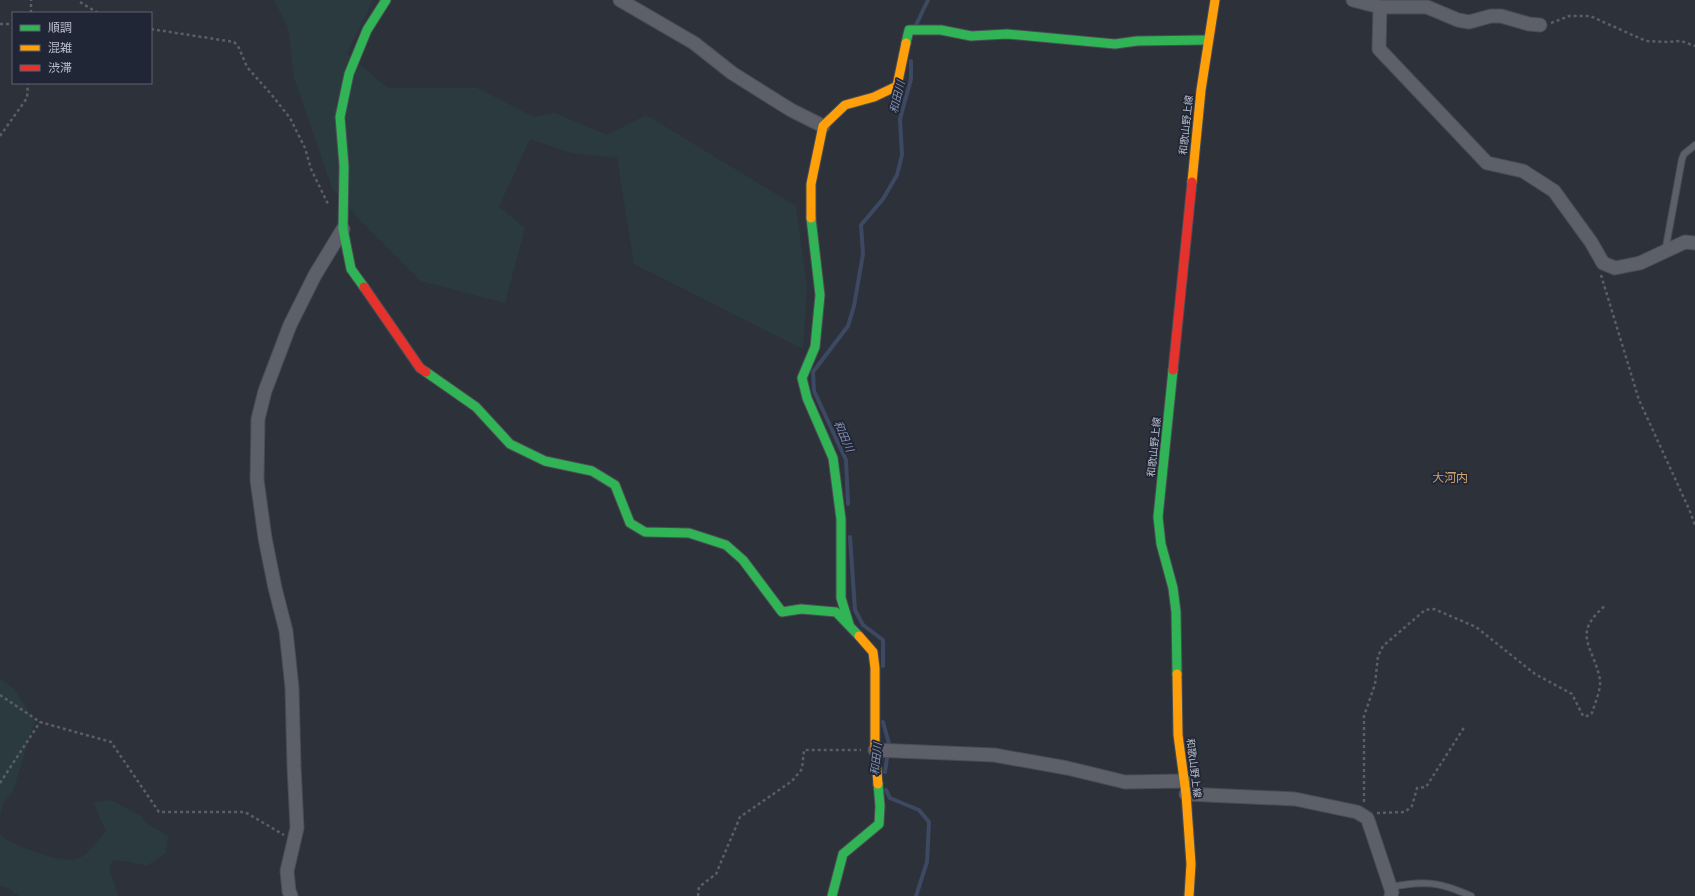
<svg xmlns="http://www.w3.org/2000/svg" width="1695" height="896" font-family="'Archivo Narrow','Noto Sans JP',sans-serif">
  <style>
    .green { fill: #2a3a3f }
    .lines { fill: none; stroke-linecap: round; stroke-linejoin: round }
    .stream { stroke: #3d4963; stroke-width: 4 }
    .lane-casing { stroke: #494c53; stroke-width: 8 }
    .street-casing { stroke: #494c53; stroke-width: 15 }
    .fast-casing { stroke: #494c53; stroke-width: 11 }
    .slow-casing { stroke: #494c53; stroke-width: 11 }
    .jam-casing { stroke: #494c53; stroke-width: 11 }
    .path { stroke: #5a5f64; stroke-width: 2.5; stroke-dasharray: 3 3; stroke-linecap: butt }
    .lane { stroke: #5d6068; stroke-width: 6 }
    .street { stroke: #5d6068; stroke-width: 13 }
    .fast { stroke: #30b455; stroke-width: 9 }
    .slow { stroke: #ff9f0a; stroke-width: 9 }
    .jam { stroke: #e5322d; stroke-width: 9 }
    .labels { text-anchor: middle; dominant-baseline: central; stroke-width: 3.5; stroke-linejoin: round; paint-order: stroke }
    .street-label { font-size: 10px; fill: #b8bdca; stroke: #202635 }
    .water-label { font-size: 11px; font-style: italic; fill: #8290af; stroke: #202635 }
    .quarter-label { font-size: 12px; fill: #cea36f; stroke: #202635 }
  </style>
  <rect width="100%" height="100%" fill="#2d313a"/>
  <path class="green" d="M274 0H373L347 54 388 88H477L534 117 555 113 607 135 646 115 796 206 807 288 803 349 634 264 617 158 572 153 530 139 499 207 525 228 505 303 421 281 356 216 332 188 294 78 288 28Z
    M0 678 14 689 35 721 13 791 3 804 0 816Z
    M111 800 141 816 146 823 168 836 166 853 147 866 131 862 113 860 109 867 118 896H19L8 888 0 886V834C9 845 64 864 77 859 87 856 99 839 106 831L93 802Z"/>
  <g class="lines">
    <path class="stream" d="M916 25 928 0
      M848 504 846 460 814 391 813 372 848 326 854 306 863 254 861 225 883 199 897 175 902 155 900 119 911 79V61
      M850 537 855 610 863 625 883 640V666
      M883 722 889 744 885 772
      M886 790 890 798 919 810 929 822 927 862 916 896"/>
    <g class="lane-casing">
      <path id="lane" d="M1665 252 1682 159 1684 154 1695 145
        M1391 887C1424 880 1440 882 1471 896"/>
    </g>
    <g class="street-casing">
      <path id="street" d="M620 0 694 43 732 73 791 110 823 126
        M1353 0 1380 7H1427L1458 20 1469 22 1491 16H1501L1529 24 1540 25
        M1380 7 1379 49 1487 163 1523 171 1554 191 1591 242 1603 263 1615 268 1640 263 1685 242 1695 243
        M875 750 994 755 1067 768 1125 782 1185 781
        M1186 794 1295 799 1357 812 1367 818 1369 823 1392 892 1391 896
        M291 896 289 891 287 871 297 828 294 766 292 688 286 631 275 588 265 538 257 480 258 419 265 391 290 325 315 275 343 229"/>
    </g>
    <g class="fast-casing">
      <path id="fast" d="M906 43 909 30H941L971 36 1007 34 1115 44 1137 41 1208 40
        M811 218 820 295 815 347 802 378 807 398 833 458 841 519V598L849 624
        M364 287 351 269 343 229 344 166 340 117 349 74 367 30 386 0
        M1173 370 1158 517 1161 544 1173 588 1176 612 1177 674
        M426 372 476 407 510 444 545 461 592 471 615 485 630 523 645 532 689 533 726 545 743 560 782 612 801 609 836 612 859 636
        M832 896 843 854 879 824 880 806 878 784"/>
    </g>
    <g class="slow-casing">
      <path id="slow" d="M1192 182 1201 90 1215 0
        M811 218V184L823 126 845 105 874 97 897 86 906 43
        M859 636 873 652 875 668V750L878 784
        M1177 674 1178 735 1186 794 1191 864 1189 896"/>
    </g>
    <g class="jam-casing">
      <path id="jam" d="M364 287 420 368 426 372
        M1173 370 1192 182"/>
    </g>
    <path class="path" d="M80 2 98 13
      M31 13V0
      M1551 23 1569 16H1590L1646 41 1667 42 1681 41 1695 46
      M0 24H13
      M151 29 234 42 238 46 247 67 271 94 290 118 305 148 311 169 328 204
      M0 136 27 98 28 83
      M1601 275 1639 400 1689 509 1695 525
      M0 695 40 722 111 742 159 812H245L284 835
      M0 783 40 722
      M1364 802V716L1375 684 1378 656 1383 646 1425 610 1434 609 1476 627 1535 674 1572 694 1583 716H1587L1592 713C1595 703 1601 690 1600 680 1594 646 1570 635 1606 605
      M1377 813 1405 812 1412 806 1417 788 1426 787 1465 726
      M698 896 699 887 716 874 740 817 792 781 802 769 804 750H861"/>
    <use href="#lane" class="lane"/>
    <use href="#street" class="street"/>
    <use href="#fast" class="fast"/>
    <use href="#slow" class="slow"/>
    <use href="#jam" class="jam"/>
  </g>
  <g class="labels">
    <g class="street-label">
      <text transform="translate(1186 125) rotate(-84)">和歌山野上線</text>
      <text transform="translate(1154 447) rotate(-84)">和歌山野上線</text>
      <text transform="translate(1194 768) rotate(83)">和歌山野上線</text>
    </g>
    <g class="water-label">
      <text transform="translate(897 97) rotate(-76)">和田川</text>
      <text transform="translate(844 436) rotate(66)">和田川</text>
      <text transform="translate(876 759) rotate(-84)">和田川</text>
    </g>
    <g class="quarter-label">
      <text x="1450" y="478">大河内</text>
    </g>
  </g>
  <rect x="12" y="12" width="140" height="72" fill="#202635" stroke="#5d6271"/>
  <rect x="20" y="25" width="20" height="6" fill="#30b455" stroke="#5d6271"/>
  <text x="48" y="32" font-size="12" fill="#b8bdca">順調</text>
  <rect x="20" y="45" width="20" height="6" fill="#ff9f0a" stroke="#5d6271"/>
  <text x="48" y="52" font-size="12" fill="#b8bdca">混雑</text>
  <rect x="20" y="65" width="20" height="6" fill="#e5322d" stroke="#5d6271"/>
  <text x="48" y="72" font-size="12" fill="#b8bdca">渋滞</text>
</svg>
